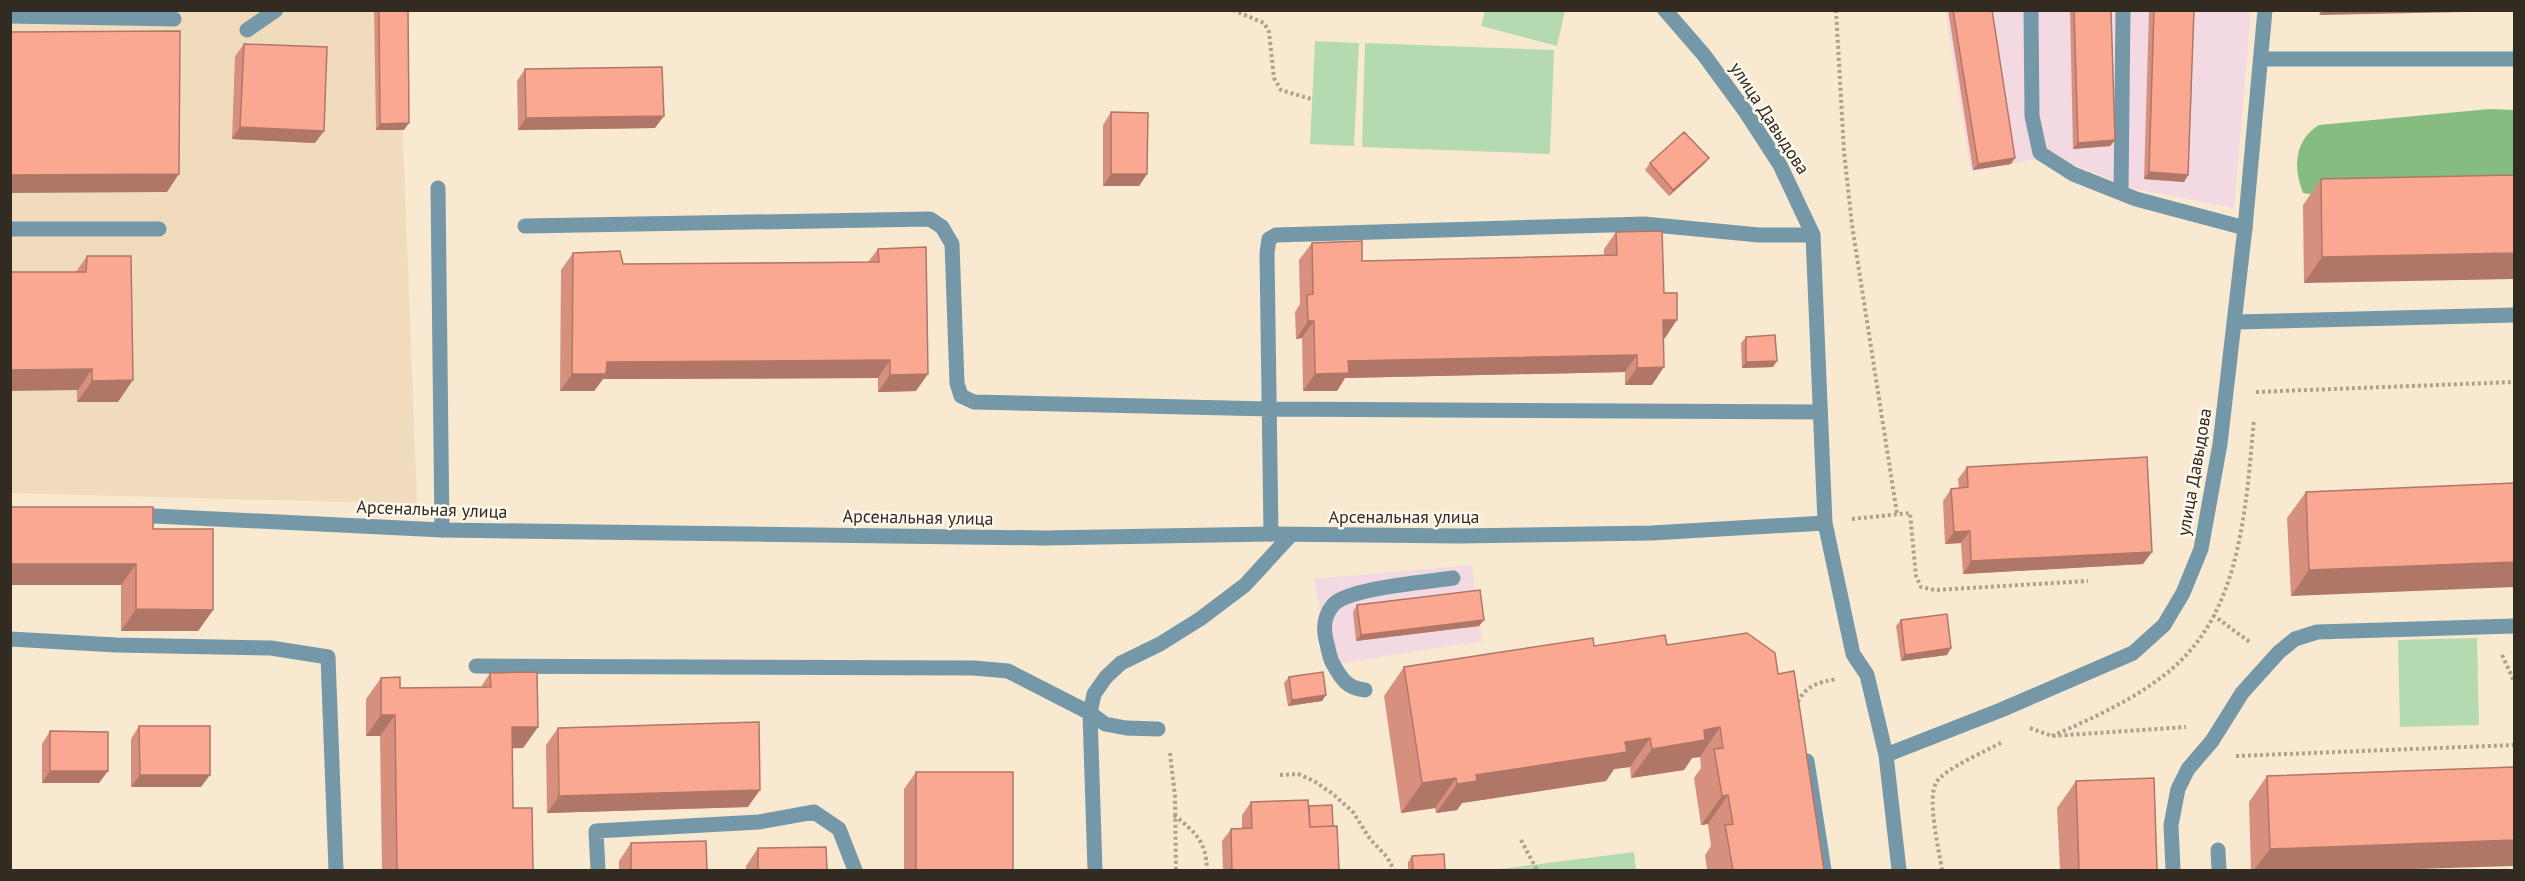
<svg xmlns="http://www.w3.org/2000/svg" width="2525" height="881" font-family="'PT Sans',sans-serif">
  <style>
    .built { fill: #f0dcbc }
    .industrial { fill: #f3dae2 }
    .green { fill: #b5dab2 }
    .forest { fill: #85bd81 }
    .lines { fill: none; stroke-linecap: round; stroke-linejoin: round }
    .path { stroke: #aea18e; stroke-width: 4; stroke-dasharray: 3 3; stroke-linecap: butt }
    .lane { stroke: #7598a9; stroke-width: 15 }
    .street { stroke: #7598a9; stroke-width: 15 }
    .wall { fill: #d8907e }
    .shaded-wall { fill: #b07667 }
    .building { fill: #fba893; stroke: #b07667; stroke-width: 1.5 }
    .labels { text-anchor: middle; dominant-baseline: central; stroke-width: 5; stroke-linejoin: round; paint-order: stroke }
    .street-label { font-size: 18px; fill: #322b22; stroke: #fef8ee }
  </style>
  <rect width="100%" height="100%" fill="#f9e9d0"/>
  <path class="built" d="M11 11H398L417 504 11 493Z"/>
  <path class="industrial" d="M1945 11H2251L2234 208 2135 189 2051 156 1971 172Z
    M1472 565 1482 641 1330 665 1314 579Z"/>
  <path class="green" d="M1485 11V10L1565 11 1557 46 1481 26Z
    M1315 41 1359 43 1354 146 1310 144Z
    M1365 43 1554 50 1550 154 1362 147Z
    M2477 638 2479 725 2400 727 2398 640Z
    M1634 852 1636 870H1501V869Z"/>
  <path class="forest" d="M2490 109 2514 110V192L2310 194 2303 193C2293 168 2294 140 2319 125Z"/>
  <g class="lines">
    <path class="path" d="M1233 10 1264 23 1269 32 1274 78 1281 90 1311 99
      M1836 10 1844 151 1852 225 1897 514
      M2256 392 2514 382
      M1852 519 1910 513 1916 576 1921 587 1935 590 2088 581
      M2213 615 2251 643
      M2502 655 2514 681
      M1798 702C1806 685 1820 682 1837 679
      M2030 728 2052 736 2186 727
      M2052 736C2100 715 2161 688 2194 646 2243 586 2247 493 2254 419
      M1170 753 1175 796 1176 870
      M2236 756 2514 745
      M1280 775 1298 774 1314 781 1333 794 1353 812 1370 839 1387 857 1394 870
      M1174 815C1196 833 1206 841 1207 870
      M1521 840 1537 870
      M1942 870C1939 850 1927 800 1936 783 1943 769 1987 751 2002 742"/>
    <path class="lane" d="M2031 10 2032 116 2040 153 2073 174 2136 199 2245 228
      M10 16 174 19
      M247 30 276 10
      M2261 59H2514
      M438 188 442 530
      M2121 193 2123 10
      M525 226 930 219 942 227 952 244 957 383 961 396 974 402 1270 409 1820 412
      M10 229H159
      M2236 322 2514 315
      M1271 534 1267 253 1269 239 1276 235 1644 224 1759 235H1813
      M10 639 116 645 271 648 328 657 336 870
      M476 666 974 668 1008 671 1090 713 1105 724 1126 728 1158 729
      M1365 690C1346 688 1341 678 1332 662 1329 655 1328 647 1326 640 1323 627 1324 616 1333 605 1347 588 1428 582 1453 578
      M1807 761 1824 870
      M2218 850 2219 870
      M598 870 596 831 759 822 814 812 839 829 855 870
      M1095 870 1090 713 1094 694 1106 677 1121 663 1160 644 1200 619 1245 585 1290 536
      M2173 870 2171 825 2178 789 2188 769 2212 741 2242 693 2279 652 2295 639 2317 632 2514 626"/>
    <path class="street" d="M1665 10 1704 55 1745 111 1780 165 1813 235 1825 523 1853 654 1867 675 1886 755 1899 870
      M134 515 442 530 1045 538 1271 534 1459 536 1652 533 1825 523
      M1886 755 2001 710 2133 653 2164 625 2183 593 2201 549 2220 444 2245 228 2265 10"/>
  </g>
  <path class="wall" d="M374 10H408L404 130H376Z
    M1948 10H1992L2011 164 1973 170Z
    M2070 10H2111L2115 140 2110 146 2073 149Z
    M2149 10H2194L2188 175 2184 182 2144 179Z
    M244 44 315 143 232 139 235 56Z
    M525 69 655 128 518 130 517 81Z
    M1111 112 1147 174 1139 186H1103V125Z
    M1709 158 1704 164 1669 196 1645 170 1650 163Z
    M2514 175 2304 283 2303 205 2321 179Z
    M1616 232 1665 338H1664L1652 385H1625V372L1345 378 1337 391H1303L1302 338 1296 339 1295 312 1300 304 1299 260 1312 243 1362 261 1604 256V249Z
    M878 249 916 391 878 392V378L603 379 594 391H560L561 270 573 253 623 264 868 262Z
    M87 256 118 402H77L76 272Z
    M1746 337 1773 367 1742 368 1741 343Z
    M1967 467 2143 564 1963 574 1961 543 1945 544 1943 501 1951 489 1959 488 1958 479Z
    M2514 483 2291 596 2287 518 2306 492Z
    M10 507 153 529 213 610 198 631H121V585H10Z
    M1357 605 1484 620 1479 626 1356 641 1353 612Z
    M1901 620 1947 655 1901 661 1896 626Z
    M1667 645 1778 674 1824 870H1707L1705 855 1711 846 1708 824 1701 825 1694 778 1701 768 1700 757 1692 758 1684 770 1631 778 1630 767 1614 769 1606 781 1462 803 1457 810 1436 813 1435 808 1401 813 1384 696 1404 667 1594 646Z
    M490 673 538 727 523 748H512L513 808 533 870H382L380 736H366V699L381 678 400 688 481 687Z
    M1289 677 1326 695 1322 701 1288 706 1284 683Z
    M139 726 201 787H131V739Z
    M558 728 748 807 547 813 546 745Z
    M50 731 99 783H42V744Z
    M916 772 1013 870H904V789Z
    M2267 776 2382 870H2251L2249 802Z
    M2076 781 2157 870H2060L2057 808Z
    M1251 802 1309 806 1333 826 1339 870H1223L1222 841 1231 829H1242V815Z
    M631 843 707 870H619V861Z
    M758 848 827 870H746V866Z
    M1412 856 1445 870H1408V862Z"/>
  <path class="shaded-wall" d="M2322 10H2514V11L2319 15Z
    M664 116 655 128 518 130 526 118Z
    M409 123 404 130H376L380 124Z
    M240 127 324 131 315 143 232 139Z
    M2115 140 2110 146 2073 149 2078 143Z
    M1709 158 1704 164 1669 196 1673 190Z
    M2015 158 2011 164 1973 170 1978 164Z
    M2149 172 2188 175 2184 182 2144 179Z
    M179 174 167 192 10 193V175Z
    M1111 174H1147L1139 186H1103Z
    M2514 253V279L2304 283 2322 257Z
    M1663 320H1677L1665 338H1651Z
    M1308 321H1314L1302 338 1296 339Z
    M1637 355 1625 372 1345 378 1337 391H1303L1315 374 1348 361Z
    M890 360 878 378 603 379 594 391H560L572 374 607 362Z
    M1777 361 1773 367 1742 368 1746 362Z
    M1664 367 1652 385H1625L1637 368Z
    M92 369 78 390 10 391V370Z
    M928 374 916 391 878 392 890 375Z
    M133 380 118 402H77L92 381Z
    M1970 531 1961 543 1945 544 1954 532Z
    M2152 552 2143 564 1963 574 1971 561Z
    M2514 562V587L2291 596 2309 570Z
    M10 564H136L121 585H10Z
    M136 609 213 610 198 631H121Z
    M1484 620 1479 626 1356 641 1361 635Z
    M1951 648 1947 655 1901 661 1905 655Z
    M1326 695 1322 701 1288 706 1292 700Z
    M381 715H395L380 736H366Z
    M512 727H538L523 748 497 749Z
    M1720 727 1700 757 1692 758 1684 770 1631 778 1652 749 1704 730Z
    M1650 738 1630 767 1614 769 1606 781 1462 803 1457 810 1436 813 1457 784 1476 775 1625 742Z
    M50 771H108L99 783H42Z
    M140 775H210L201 787H131Z
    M1456 778 1435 808 1401 813 1422 783Z
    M760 790 748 807 547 813 559 796Z
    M1728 795 1708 824 1701 825 1722 796Z
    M2514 840V866L2382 870H2254L2270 849Z"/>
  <path class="building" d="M379 10H408L409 123 380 124Z
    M1953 10H1992L2015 158 1978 164Z
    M2074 10H2111L2115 140 2078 143Z
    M2154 10H2194L2188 175 2149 172Z
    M180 31 179 174 10 175V32Z
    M244 44 327 47 324 131 240 127Z
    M662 67 664 116 526 118 525 69Z
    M1111 112 1148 113 1147 174H1111Z
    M1684 132 1709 158 1673 190 1650 163Z
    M2514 175V253L2322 257 2321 179Z
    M1662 231 1664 293H1677V320H1663L1664 367 1637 368V355L1348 361 1349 373 1315 374 1314 321H1308L1307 295 1313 294 1312 243 1362 241V261L1617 255 1616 232Z
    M926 247 928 374 890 375V360L607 362 606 374H572L573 253 620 251 623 264 879 262 878 249Z
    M87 256H131L133 380 92 381V369L10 370V272H86Z
    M1775 335 1777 361 1746 362V337Z
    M2147 457 2152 552 1971 561 1970 531 1954 532 1951 489 1968 487 1967 467Z
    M2514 483V562L2309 570 2306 492Z
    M10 507H153V529H213V610L136 609V564H10Z
    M1480 590 1484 620 1361 635 1357 605Z
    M1947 614 1951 648 1905 655 1901 620Z
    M1747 633 1775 653 1778 674 1794 671 1824 870H1733L1725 825 1733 824 1728 795 1722 796 1714 749 1723 748 1720 727 1704 730 1705 740 1652 749 1650 738 1625 742 1627 752 1476 775 1477 781 1457 784 1456 778 1422 783 1404 667 1593 638 1594 646 1665 635 1667 645Z
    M537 672 538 727H512L513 808H532L533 870H397L395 715H381V678L400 677V688L491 687 490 673Z
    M1323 672 1326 695 1292 700 1289 677Z
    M759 722 760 790 559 796 558 728Z
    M139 726H210V775H140Z
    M50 731 108 732V771H50Z
    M2514 767V840L2270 849 2267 776Z
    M916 772H1013V870H916Z
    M2154 778 2157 870H2079L2076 781Z
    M1308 800 1310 827 1337 826 1339 870H1232L1231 829 1252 828 1251 802Z
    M1332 805 1333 826 1310 827 1309 806Z
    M706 841 707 870H631V843Z
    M826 847 827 870H758V848Z
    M1444 854 1445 870H1413L1412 856Z"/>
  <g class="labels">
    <g class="street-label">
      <text transform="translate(1770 118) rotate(57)">улица Давыдова</text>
      <text transform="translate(2194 472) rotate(-80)">улица Давыдова</text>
      <text transform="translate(432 509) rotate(2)">Арсенальная улица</text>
      <text x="1404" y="516">Арсенальная улица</text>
      <text transform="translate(918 517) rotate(1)">Арсенальная улица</text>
    </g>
  </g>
  <rect width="2525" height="881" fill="none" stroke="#322b22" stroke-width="24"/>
</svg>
